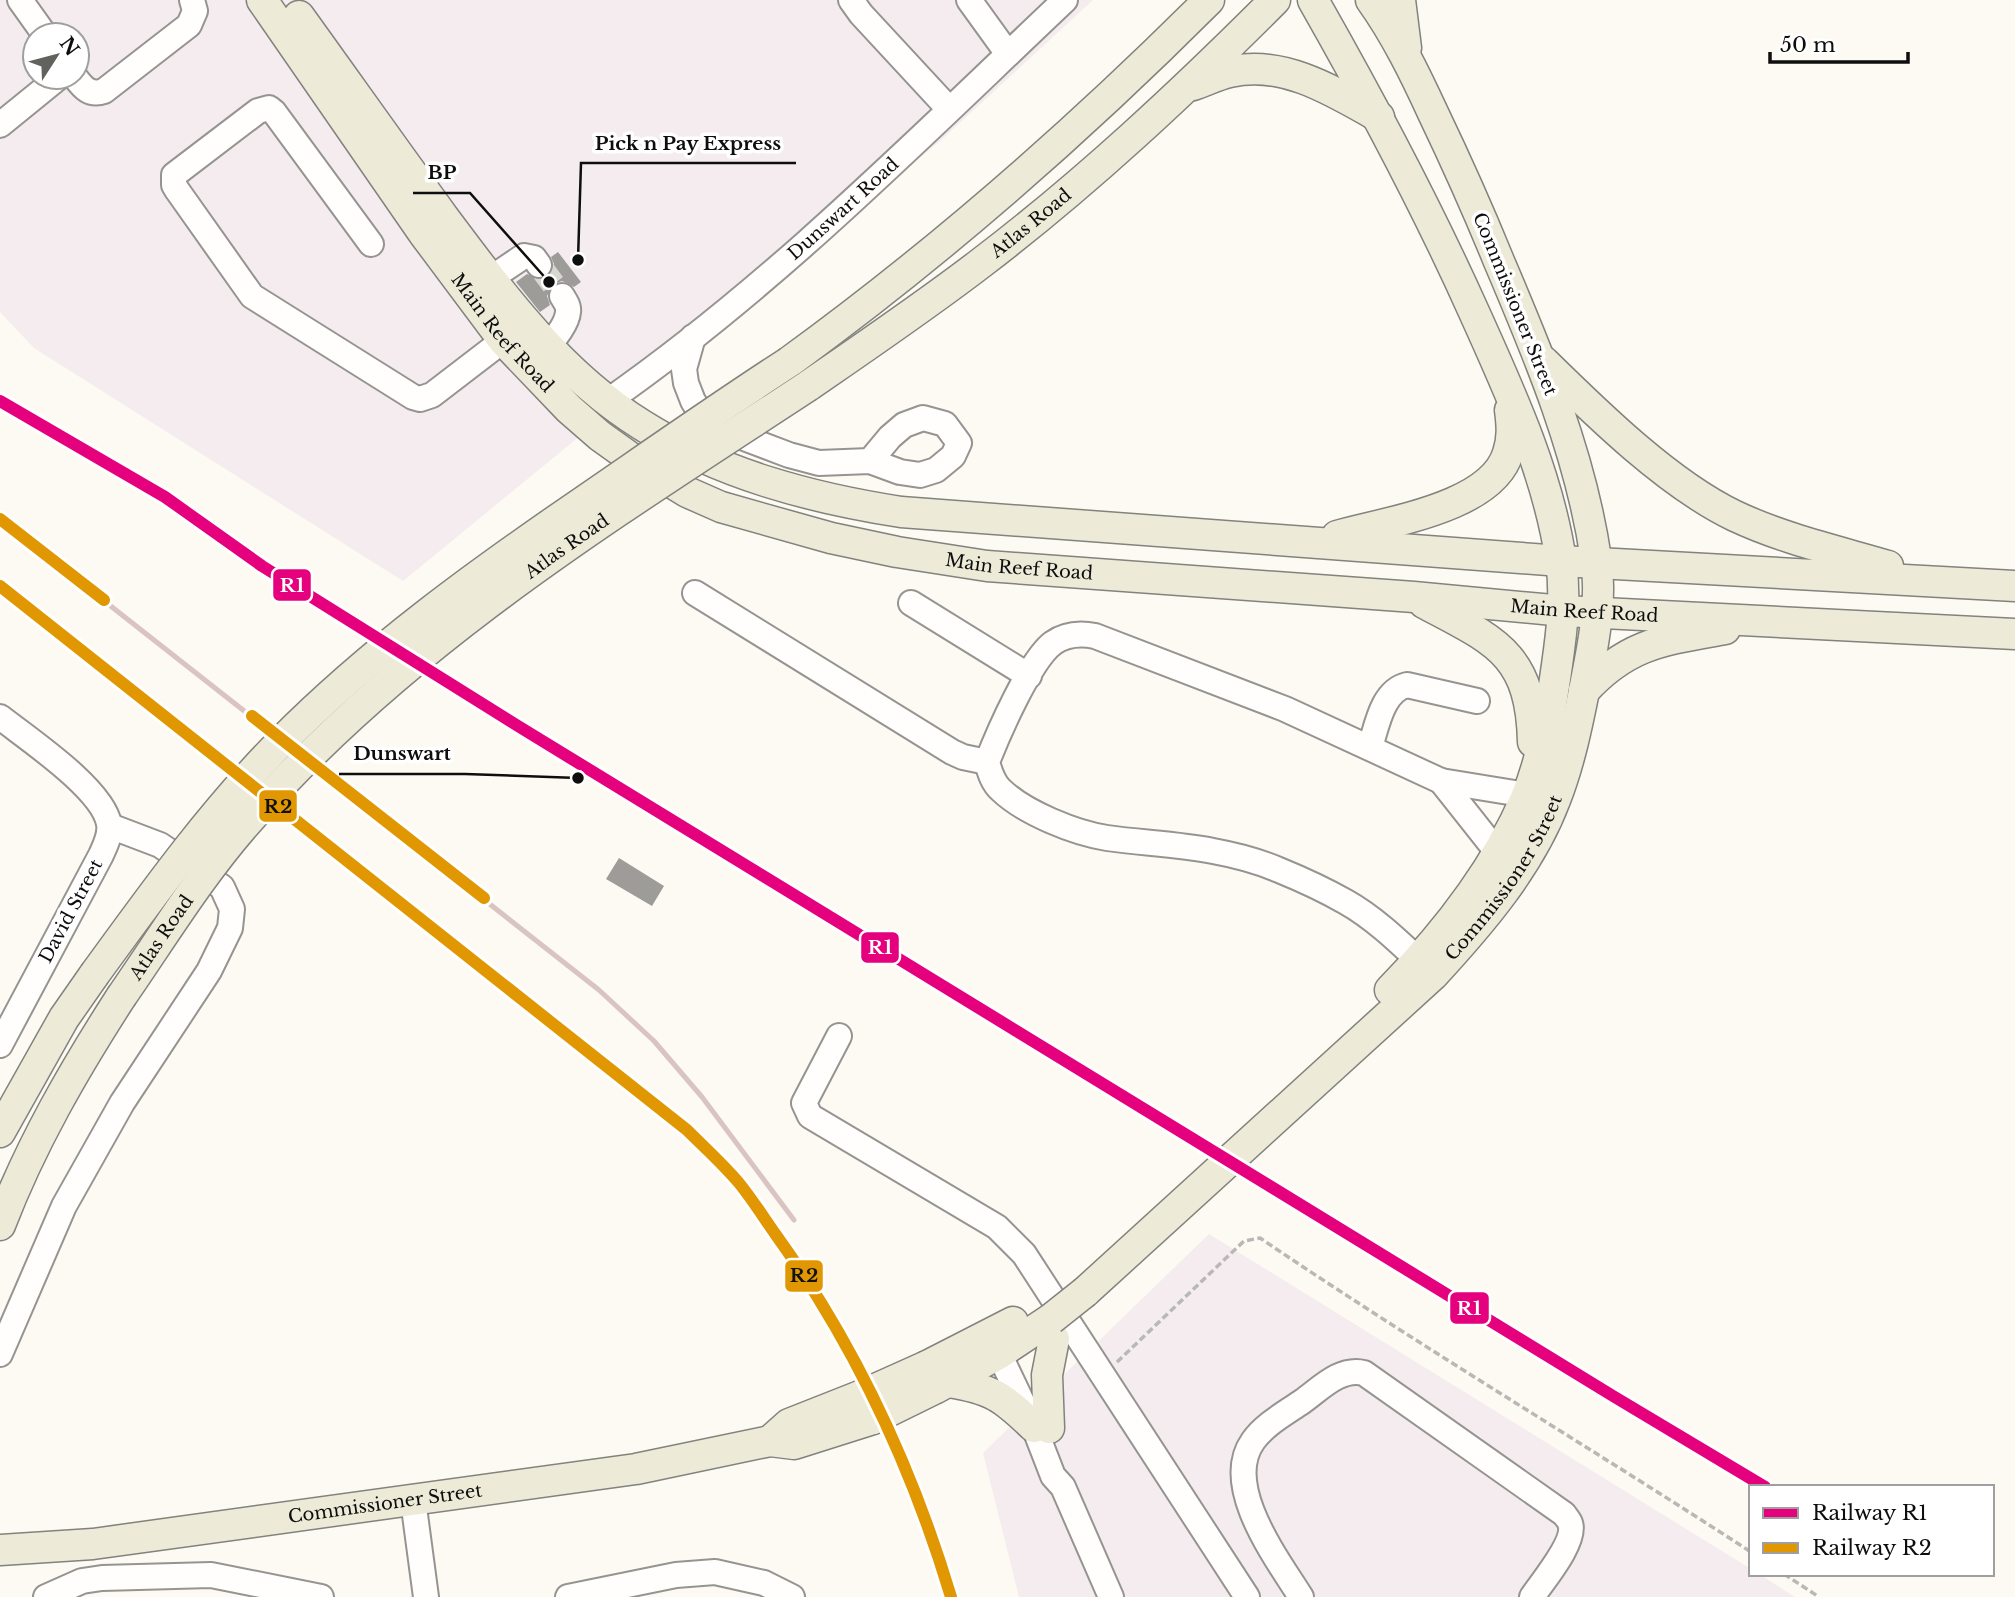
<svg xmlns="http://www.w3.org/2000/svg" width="2015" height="1597" font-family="'Libre Baskerville',serif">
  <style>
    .industrial { fill: #f4ecef; fill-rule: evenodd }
    .building { fill: #9e9c98 }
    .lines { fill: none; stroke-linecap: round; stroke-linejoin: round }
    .minor-tunnel { stroke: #d8d7d0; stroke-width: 24; stroke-dasharray: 24 12; stroke-linecap: butt }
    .minor-casing { stroke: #959491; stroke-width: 28 }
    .major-casing { stroke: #82827e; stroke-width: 33 }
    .path { stroke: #b8b8b6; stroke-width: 3.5; stroke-dasharray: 7 3.5; stroke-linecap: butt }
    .minor { stroke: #fffefd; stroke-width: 24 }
    .major { stroke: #edead8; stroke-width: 30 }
    .rail { stroke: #d9c4c2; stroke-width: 5 }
    .major-bridge-casing { stroke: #82827e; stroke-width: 33; stroke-linecap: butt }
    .major-bridge { stroke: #edead8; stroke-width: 30 }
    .rail-1-casing { stroke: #fff; stroke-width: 18 }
    .rail-2-casing { stroke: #fff; stroke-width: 18 }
    .rail-1 { stroke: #e5007d; stroke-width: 12 }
    .rail-2 { stroke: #e09701; stroke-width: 12 }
    .labels { text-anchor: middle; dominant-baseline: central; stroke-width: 7; stroke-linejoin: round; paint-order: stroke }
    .street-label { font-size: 18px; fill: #0e0e0e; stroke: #fff }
    .leader { fill: none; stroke: #0e0e0e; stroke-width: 2.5 }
    .callout-dot { fill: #0e0e0e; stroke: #fff; stroke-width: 2.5 }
    .callout-label { font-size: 19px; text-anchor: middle; font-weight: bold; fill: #0e0e0e; stroke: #fff; stroke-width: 7; stroke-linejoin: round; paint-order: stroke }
    .line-badge { stroke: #fff; stroke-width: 2.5 }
    .badge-label { font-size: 19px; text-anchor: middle; font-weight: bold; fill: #fff }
    .pale-badge-label { font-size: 19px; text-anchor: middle; font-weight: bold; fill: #111 }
  </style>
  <rect width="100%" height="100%" fill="#fcfaf2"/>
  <path class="industrial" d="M0 0H1093L939 142 403 581 34 348 0 312ZM35 35H77V77H35Z
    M1209 1234 1751 1569V1574H1759L1795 1597H1019L983 1453Z"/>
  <path class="building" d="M558 252 581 282 574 287 562 281 554 284 547 296 550 305 540 312 516 282 527 274 540 280 548 277 554 264 551 257Z
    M619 858 664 886 652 906 606 879Z"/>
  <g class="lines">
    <path class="minor-tunnel" d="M539 265 562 296"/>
    <g class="minor-casing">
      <g id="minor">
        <path d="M20 0 45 35"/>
        <path d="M851 0 861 14 949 109"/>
        <path d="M969 0 1008 54"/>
        <path d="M75 77C83 88 90 96 104 91L189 25 195 11 192 0"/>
        <path d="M0 125 59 77"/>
        <path d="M371 244 274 112 269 108 258 111 174 175V185L177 190 252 296 413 397 420 399 432 395 518 329"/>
        <path d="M490 279 524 256 534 258 539 265"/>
        <path d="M693 337 684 369 686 383 693 401 705 420 723 430 789 455 819 463 870 461 900 472 920 475 936 470 953 456 959 443 945 424 923 418 904 425 890 437 870 461"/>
        <path d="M535 360C546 349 567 327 568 312 569 306 565 301 562 296"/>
        <path id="s1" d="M608 401C774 285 918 139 1065 0"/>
        <path d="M695 593 952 752 963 757 987 762"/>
        <path d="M911 603 1029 676"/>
        <path d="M0 717C28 739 103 789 109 824 111 835 105 846 101 855L0 1045"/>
        <path d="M1370 747C1377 726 1382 691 1407 685L1477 701"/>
        <path d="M1441 781 1498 853"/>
        <path d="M1432 973C1406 949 1378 920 1346 902 1325 890 1301 879 1279 870 1258 861 1235 855 1213 851 1178 844 1142 843 1107 838 1075 833 1025 813 1001 790 993 783 990 773 987 762 998 734 1030 660 1053 643 1066 634 1080 633 1095 636L1285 709 1441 781 1527 795"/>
        <path d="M839 1036 804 1103 810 1116 997 1227 1024 1254 1247 1597"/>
        <path d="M992 1339 1034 1427 1053 1476 1063 1487 1111 1597"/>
        <path d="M0 1354 64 1206 122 1103 209 971 230 928 232 909 222 887 160 845 110 826"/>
        <path d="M413 1500 426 1597"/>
        <path d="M46 1597 82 1581 102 1578 211 1575 321 1597"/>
        <path d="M568 1597 676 1575 715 1572 764 1583 792 1597"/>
        <path d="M1301 1597C1278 1560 1221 1486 1253 1441 1265 1424 1286 1413 1303 1401 1321 1388 1341 1367 1364 1373L1564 1514C1566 1517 1569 1520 1570 1523 1577 1541 1542 1582 1532 1597"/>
      </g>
    </g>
    <g class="major-casing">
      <g id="major">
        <path id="s2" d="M262 0 424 234 504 341 569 409 600 436 628 456 687 492 721 507 831 538 897 552 987 566 1414 597 1564 611 2015 634"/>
        <path d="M1313 0C1371 102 1426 205 1474 312 1510 392 1548 473 1561 561 1566 596 1562 630 1557 665 1551 709 1543 756 1526 798 1495 870 1445 934 1390 990"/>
        <path d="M1400 0 1406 48"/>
        <path d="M299 16C348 84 396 152 445 219 502 295 560 374 642 425 720 474 811 498 901 512L1561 561 2015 586"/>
        <path d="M1193 85C1205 81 1217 75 1230 72 1283 59 1335 92 1379 117"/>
        <path d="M1543 361C1596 413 1668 484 1735 516 1784 539 1837 551 1888 566"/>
        <path d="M789 362C939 253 1078 131 1209 0"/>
        <path id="s3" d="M808 386C866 346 925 306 981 263 1086 183 1182 93 1275 0"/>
        <path d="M1337 536C1385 522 1492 508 1508 453 1513 438 1512 425 1510 410"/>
        <path d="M1424 603C1495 641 1531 653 1533 742"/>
        <path d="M1584 691C1628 643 1664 640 1725 629"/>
        <path d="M0 1132 64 1018 94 975"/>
        <path d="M0 1225C31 1144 74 1070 121 997"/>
        <path id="s4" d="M1085 1292 1433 975C1481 923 1530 866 1555 800 1570 762 1578 721 1586 681 1594 641 1602 599 1596 559 1581 455 1539 355 1498 259 1478 210 1456 161 1433 113 1415 74 1396 35 1371 0"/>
        <path d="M927 1366 1013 1322"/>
        <path d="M949 1382C992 1389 1003 1397 1034 1427"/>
        <path d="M936 1388 1000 1353 1051 1319"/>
        <path d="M1049 1428 1047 1375 1054 1339"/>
        <path d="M770 1441 789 1424 860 1396"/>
        <path id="s5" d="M0 1550 93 1544 636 1469 770 1441 794 1444 873 1419"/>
      </g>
    </g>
    <path class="path" d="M1117 1362 1244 1241 1260 1238C1421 1347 1588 1446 1751 1552
      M1784 1574 1819 1597"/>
    <use href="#minor" class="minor"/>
    <use href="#major" class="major"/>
    <path class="rail" d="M0 401 68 442
      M0 519 599 990 654 1041 702 1097 794 1220
      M0 586 687 1130C704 1147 723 1164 739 1183 752 1199 764 1218 776 1235 855 1345 912 1467 951 1597"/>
    <g class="major-bridge-casing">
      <g id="major-bridge">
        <path d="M94 975C153 894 210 814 280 743 372 650 479 573 587 499 654 453 721 406 789 362"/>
        <path id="s6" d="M121 997C162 938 200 875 248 821 406 641 610 516 808 386"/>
        <path d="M1051 1319 1085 1292"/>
        <path d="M860 1396 927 1366"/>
        <path d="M873 1419 936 1388"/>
      </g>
    </g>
    <use href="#major-bridge" class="major-bridge"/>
    <g class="rail-1-casing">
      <path id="rail-1" d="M0 401 165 497 262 566 518 726 1613 1396 1765 1487"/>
    </g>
    <g class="rail-2-casing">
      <path id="rail-2" d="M0 519 104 600
        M0 586 687 1130C704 1147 723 1164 739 1183 752 1199 764 1218 776 1235 855 1345 912 1467 951 1597
        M252 716 484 898"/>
    </g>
    <use href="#rail-1" class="rail-1"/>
    <use href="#rail-2" class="rail-2"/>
  </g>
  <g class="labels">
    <g class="street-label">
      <text stroke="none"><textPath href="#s1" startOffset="304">Dunswart Road</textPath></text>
      <text stroke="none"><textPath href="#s3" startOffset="276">Atlas Road</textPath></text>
      <text transform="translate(1515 304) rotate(68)">Commissioner Street</text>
      <text stroke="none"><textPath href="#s2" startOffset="411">Main Reef Road</textPath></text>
      <text stroke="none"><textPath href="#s6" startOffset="639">Atlas Road</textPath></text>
      <text stroke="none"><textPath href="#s2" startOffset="999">Main Reef Road</textPath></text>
      <text stroke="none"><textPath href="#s2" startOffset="1566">Main Reef Road</textPath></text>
      <text stroke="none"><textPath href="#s4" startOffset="592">Commissioner Street</textPath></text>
      <text transform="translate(71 911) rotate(-62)">David Street</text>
      <text stroke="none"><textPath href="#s6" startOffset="72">Atlas Road</textPath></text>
      <text stroke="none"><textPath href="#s5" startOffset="388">Commissioner Street</textPath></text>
    </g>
  </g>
  <path class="leader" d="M578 260L581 163H796M549 282L470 193H413M578 778L465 774H339"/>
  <g class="callout-dot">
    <circle cx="578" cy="260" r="7"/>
    <circle cx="549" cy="282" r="7"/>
    <circle cx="578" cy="778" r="7"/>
  </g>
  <g class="callout-label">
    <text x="688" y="150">Pick n Pay Express</text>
    <text x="442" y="179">BP</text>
    <text x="402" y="760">Dunswart</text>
  </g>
  <g class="line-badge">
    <rect x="272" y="568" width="40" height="34" rx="7" fill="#e5007d"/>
    <rect x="258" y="789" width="40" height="34" rx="7" fill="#e09701"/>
    <rect x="860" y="931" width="40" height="33" rx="7" fill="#e5007d"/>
    <rect x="784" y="1259" width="40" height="34" rx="7" fill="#e09701"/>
    <rect x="1449" y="1291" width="41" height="34" rx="7" fill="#e5007d"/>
  </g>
  <g class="badge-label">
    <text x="292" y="592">R1</text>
    <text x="880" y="954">R1</text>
    <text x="1469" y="1315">R1</text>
  </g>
  <g class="pale-badge-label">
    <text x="278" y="813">R2</text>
    <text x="804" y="1282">R2</text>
  </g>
  <rect x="1749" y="1485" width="245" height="91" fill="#ffffff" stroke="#9f9f9f" stroke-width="2"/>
  <rect x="1763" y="1508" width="35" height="10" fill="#e5007d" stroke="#9f9f9f" stroke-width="2"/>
  <text x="1812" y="1520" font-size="21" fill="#0e0e0e">Railway R1</text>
  <rect x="1763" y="1543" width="35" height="10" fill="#e09701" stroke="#9f9f9f" stroke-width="2"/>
  <text x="1812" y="1555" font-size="21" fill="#0e0e0e">Railway R2</text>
  <g transform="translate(56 56) rotate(54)"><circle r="33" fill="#ffffff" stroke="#9f9f9f" stroke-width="2"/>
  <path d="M0-5L12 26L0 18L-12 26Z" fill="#61615e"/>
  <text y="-10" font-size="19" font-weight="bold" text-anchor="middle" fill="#0e0e0e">N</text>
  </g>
  <path d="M1770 52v10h138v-10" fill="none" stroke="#0e0e0e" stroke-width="3.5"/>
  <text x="1780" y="52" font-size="21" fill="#0e0e0e" stroke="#ffffff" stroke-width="5" paint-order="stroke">50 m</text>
</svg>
